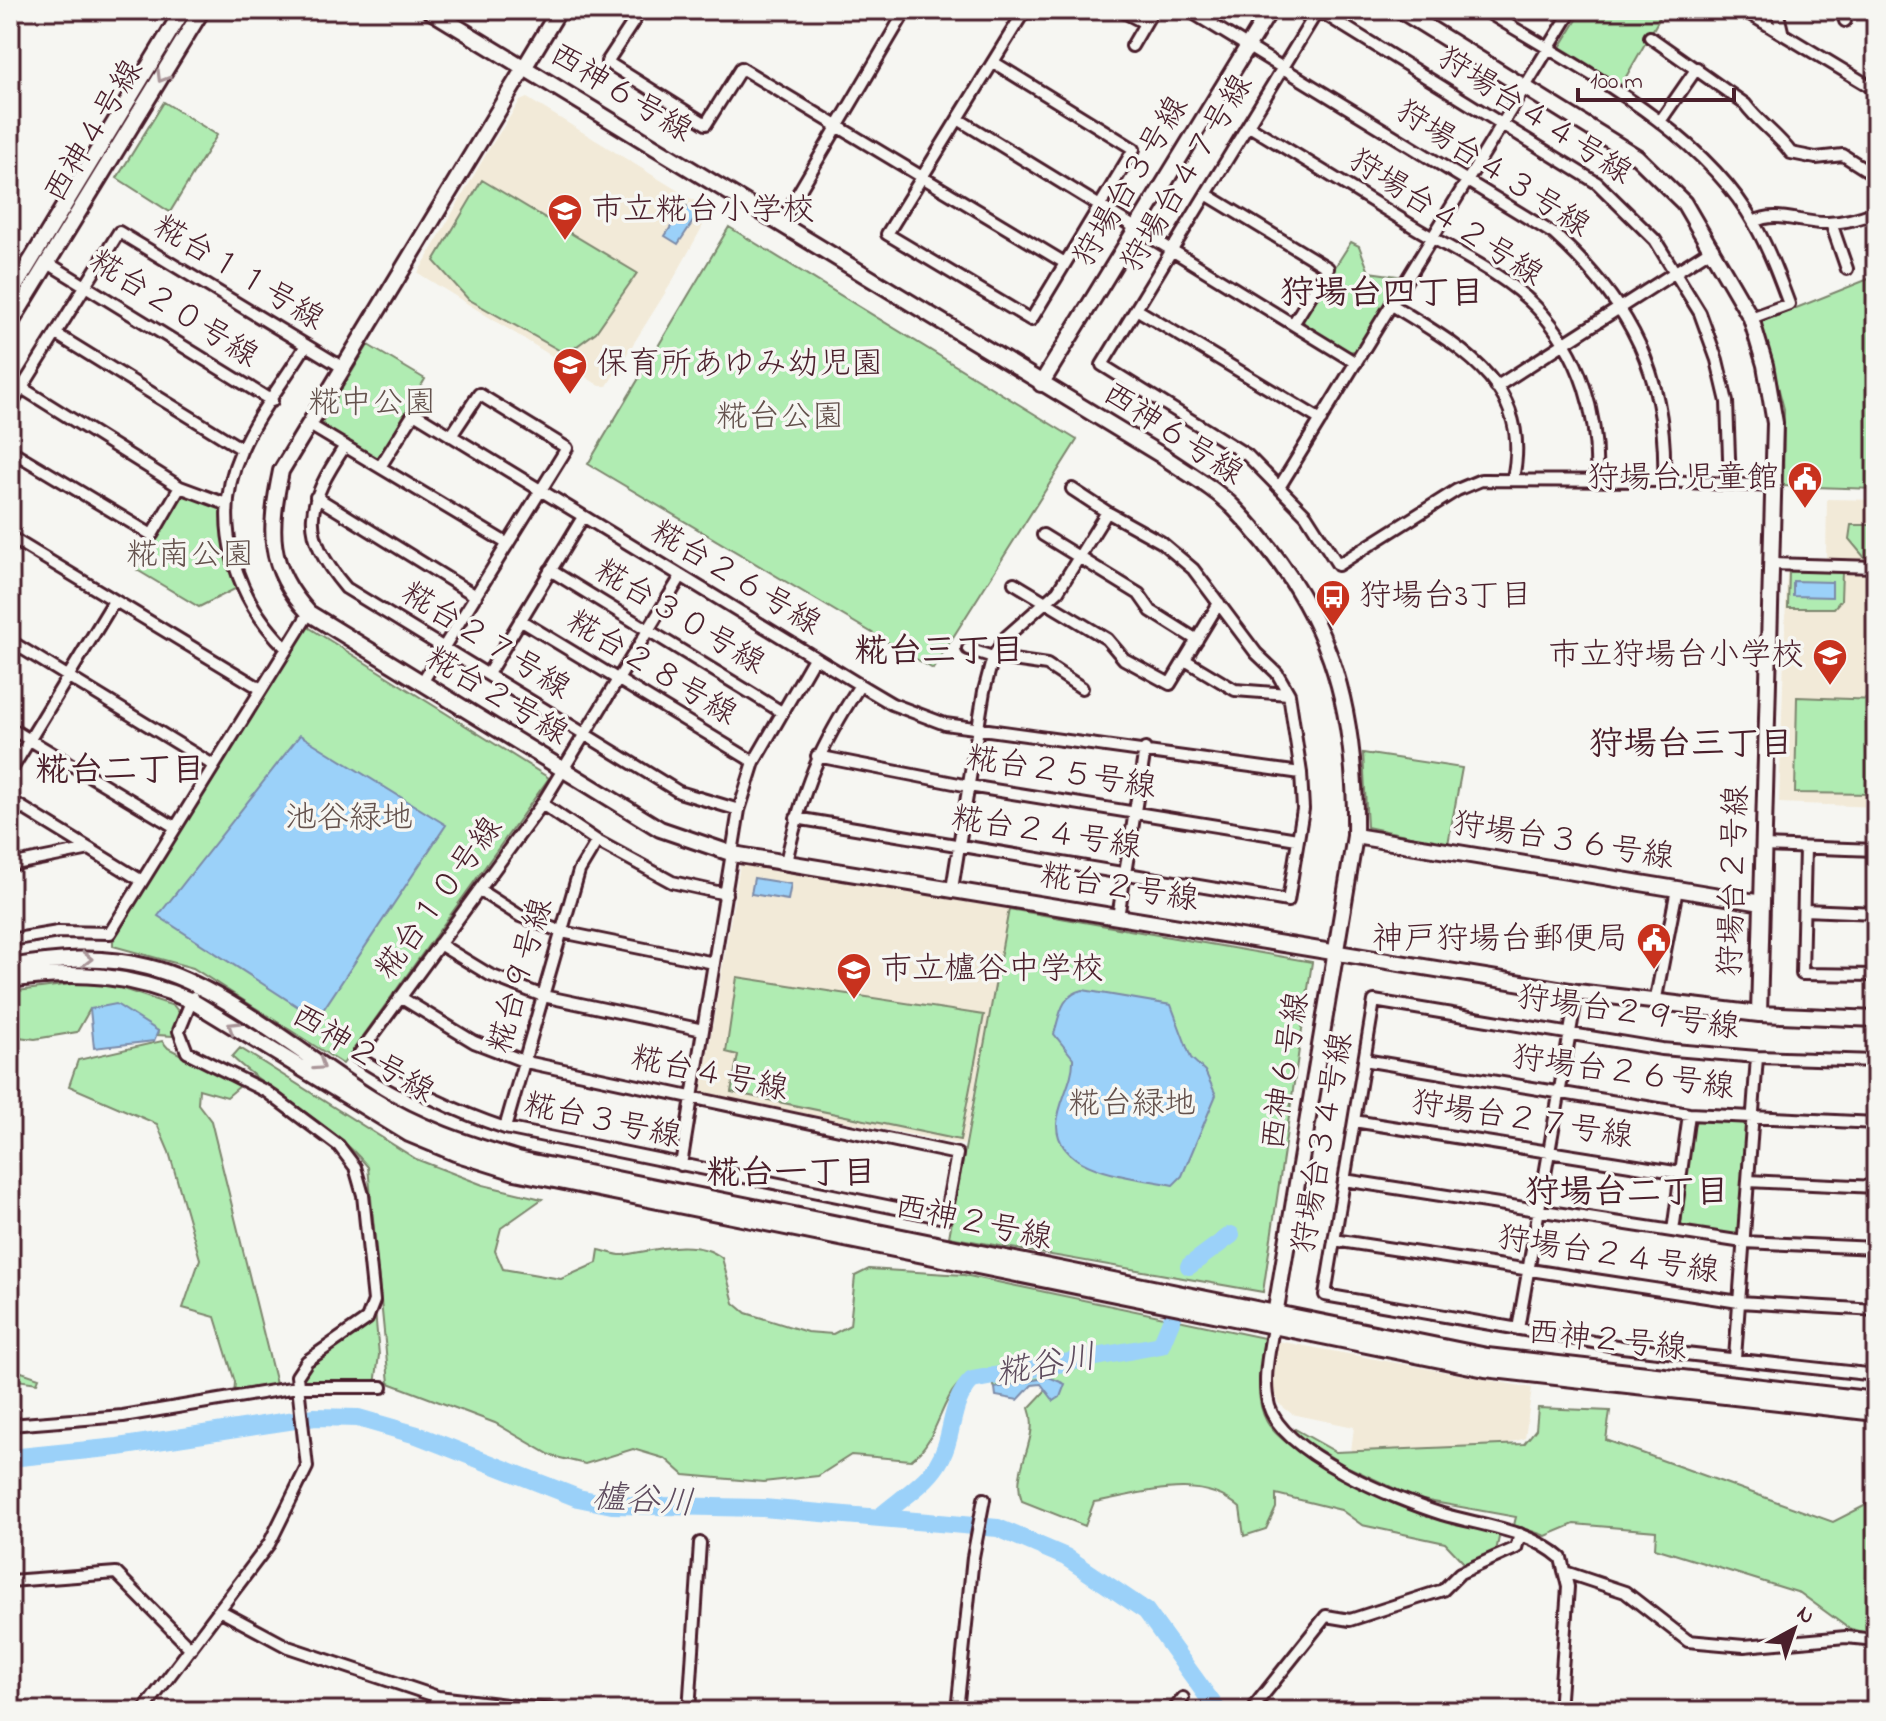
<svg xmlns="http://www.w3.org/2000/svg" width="1886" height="1721" font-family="'Indie Flower','Klee One',sans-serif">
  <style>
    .built { fill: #f2ead8 }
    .green { fill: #b0ecb2; stroke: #7d866e; stroke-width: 2 }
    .water { fill: #9bd1f9; stroke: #7b8aa7; stroke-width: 2 }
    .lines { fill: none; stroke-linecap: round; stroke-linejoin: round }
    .river { stroke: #9bd1f9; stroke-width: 18 }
    .street-casing { stroke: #4a1f2b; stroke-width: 16 }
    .secondary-casing { stroke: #4a1f2b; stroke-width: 20 }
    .street { stroke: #f6f6f2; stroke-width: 10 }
    .secondary { stroke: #f6f6f2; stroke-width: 14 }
    .oneway { stroke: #a99598 }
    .labels { text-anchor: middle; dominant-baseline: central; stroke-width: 7; stroke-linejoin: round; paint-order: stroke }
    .street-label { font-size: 32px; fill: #4a1f2b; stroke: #f6f6f2 }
    .poi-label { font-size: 32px; fill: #4a1f2b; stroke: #f6f6f2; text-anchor: start }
    .park-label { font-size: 32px; fill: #64524d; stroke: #f6f6f2 }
    .neighbourhood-label { font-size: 34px; font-weight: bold; fill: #4a1f2b; stroke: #f6f6f2 }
    .water-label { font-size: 34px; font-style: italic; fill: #5e4c5e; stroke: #f6f6f2 }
  </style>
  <rect width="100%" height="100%" fill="#f6f6f2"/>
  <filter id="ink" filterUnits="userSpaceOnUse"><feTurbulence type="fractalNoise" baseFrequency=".0125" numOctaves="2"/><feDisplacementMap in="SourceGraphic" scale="16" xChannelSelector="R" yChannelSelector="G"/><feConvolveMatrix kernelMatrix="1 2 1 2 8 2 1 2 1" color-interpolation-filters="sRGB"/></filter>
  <g filter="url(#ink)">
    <path class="built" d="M527 98 711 211 672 282 607 386H600L418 273 489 149 520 101Z
      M1827 499 1876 500V560L1826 559Z
      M1787 570 1876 572V807L1779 803Z
      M740 865 1009 909 964 1145 701 1093Z
      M1278 1341 1532 1388 1525 1438 1505 1445 1351 1451 1354 1427 1292 1414 1278 1403 1271 1380Z"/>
    <path class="green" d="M1583 10H1656L1662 14 1619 89 1559 49Z
      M164 102 217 135 170 212 117 178Z
      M482 180 637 273 596 332 566 354 468 299 434 261Z
      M729 227 1077 440 933 669 588 464Z
      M1351 242 1359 246 1369 272 1405 277 1360 350 1348 352 1306 326 1302 319Z
      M1876 276V489L1783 486 1784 409 1761 322Z
      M368 345 425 379 378 460 325 428 322 422Z
      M184 494 223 506 239 587 199 607 137 570Z
      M1851 525H1876V557H1864L1849 539Z
      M1789 571 1842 572 1841 600 1834 608H1788Z
      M305 625 549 778 343 1064 193 968 113 946V941Z
      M1797 697 1876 700V794L1795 793Z
      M1363 753 1462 768 1448 844 1367 827Z
      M1009 909 1312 962 1263 1292 949 1237Z
      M737 977 984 1015 960 1140 731 1092 738 1055 726 1052Z
      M79 983 114 986 174 1006 180 1014 173 1036 157 1035 158 1031 90 1009 77 1032 35 1039 10 1036V992Z
      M162 1041 168 1048 240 1086 227 1097 199 1089 198 1104 211 1121 276 1384 234 1395 235 1382 215 1317 183 1308 200 1259 169 1152 157 1124 69 1086 78 1060Z
      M240 1048 416 1159 483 1185 542 1199 501 1228 495 1251 503 1269 561 1279 597 1263 599 1250C606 1251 617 1256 624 1255 653 1250 697 1237 722 1258L734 1303 746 1313 807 1332 833 1334 850 1325 855 1276 869 1269 964 1275 1264 1338C1261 1365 1253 1397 1267 1422 1286 1455 1391 1504 1428 1516 1452 1523 1476 1528 1500 1533L1496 1551 1465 1564 1445 1543 1362 1525 1341 1510 1276 1494V1508L1266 1529 1244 1536 1240 1508C1200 1472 1142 1494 1094 1502L1085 1526 1022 1501C1010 1470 1041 1439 1029 1408L1046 1390 1054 1400 1064 1384 1049 1377 995 1388 988 1374C937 1373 948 1433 911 1460L851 1455 818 1476 763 1482 684 1475 666 1459 633 1449 585 1464 552 1456 495 1423 389 1383 368 1167C330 1120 275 1098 232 1057Z
      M1698 1119 1742 1122 1746 1126 1739 1231 1734 1235 1685 1228 1681 1224 1693 1124Z
      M375 1311 379 1355 375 1385 305 1383 302 1378C320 1349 361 1341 375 1311Z
      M10 1368 39 1378 37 1383 10 1379Z
      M1538 1408 1610 1411 1606 1440 1833 1522 1876 1500V1636L1848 1628 1800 1593 1655 1548 1656 1531 1574 1524 1546 1536 1514 1525 1516 1517 1417 1499 1346 1466 1292 1433 1295 1429 1336 1452 1524 1444 1536 1429Z"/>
    <path class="water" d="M685 205 698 214 678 244 665 236Z
      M1793 581 1832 582V597L1793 596Z
      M300 735 446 825 317 1019 158 916Z
      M754 878 791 884 788 900 751 894Z
      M1083 990 1171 1005 1191 1058 1205 1071 1216 1095 1182 1176 1173 1185C1137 1177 1056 1174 1057 1124 1058 1102 1074 1081 1073 1058L1054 1034C1060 1014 1061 995 1083 990Z
      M116 1004 158 1031 154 1041 94 1048 90 1009Z
      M1049 1377 1065 1384 1060 1397 1054 1401 1041 1384 1032 1385 1018 1400 996 1396 995 1388Z"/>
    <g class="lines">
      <path class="river" d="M1189 1266 1231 1235
        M10 1458 118 1447 315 1417 358 1418 417 1435 578 1498 612 1505 763 1508 998 1528 1066 1557 1146 1611 1218 1711
        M881 1516C898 1501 925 1484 937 1465 956 1436 947 1405 972 1380L1161 1345 1173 1316"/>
      <g class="street-casing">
        <path id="street" d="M641 10 607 62 706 124 741 68 1065 263
          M1120 10 1145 23
          M1188 10 1554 234C1631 303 1668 377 1664 481
          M1484 10C1575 66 1702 129 1755 225 1769 250 1779 277 1789 304L1751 318
          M1743 10 1876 90
          M1777 10 1782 31
          M1843 10 1845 21
          M1211 24 1219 10
          M1650 37 1745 104C1759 123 1777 134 1791 153L1816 158 1843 155 1876 176
          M1132 46 1153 10
          M993 62 1134 149 1031 320 887 234 1025 10
          M958 119 1356 363
          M1661 120 1697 68
          M1249 126C1304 159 1359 193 1414 227 1455 252 1503 273 1536 307 1582 354 1599 417 1596 480
          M1206 194 1328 268 1293 324
          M1754 222C1776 210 1802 224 1827 223 1844 223 1860 218 1876 212
          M1831 223 1847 269
          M780 224 906 10
          M48 263 272 401
          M1392 305C1460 347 1533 385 1513 478
          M1136 309 1321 420
          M56 334 242 449
          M1496 387 1713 248
          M22 388 180 487 226 504
          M10 407 119 232 342 367
          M308 424 508 544
          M345 446C306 505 298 531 346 588L679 792 739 810
          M10 450 152 535 180 487
          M380 467 414 413 860 685 892 704 945 724 1301 773
          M1730 484 1727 402 1717 360 1700 313 1655 240 1597 183 1318 10 1102 365 1247 455 1306 515 1338 565 1457 490 1481 480 1664 481 1774 486
          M1280 486 1572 10
          M1072 489 1107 512
          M316 497 476 596
          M1043 535 1139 594 1151 611 1197 640
          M10 537 261 689
          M1771 564 1876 567
          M550 570 780 711
          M1014 583 1107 639 1124 659 1170 684 1219 603
          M520 620 754 762
          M10 641 213 765
          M287 649C234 597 210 521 241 451 257 414 285 380 306 345
          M968 649 993 657 1047 665 1082 688
          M1185 660 1235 690 1289 694
          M488 674 583 517
          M421 684 567 448 479 394 451 436
          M10 728 175 827
          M817 756 969 786 1297 839
          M10 772 114 601
          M10 800 142 881
          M542 804 597 841 672 882 726 894
          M796 818 1288 901 1303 809 1301 773 1289 694 1277 673 1256 653 1193 569 1161 542 1107 512 1058 591 1006 637 993 657 984 691 952 889
          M1764 846 1876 850
          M1805 848 1802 974 1876 975
          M786 862C803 787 818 750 860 685
          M10 865 90 849
          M479 890 520 916 562 932 714 963
          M1804 910 1876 913
          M1118 917 1145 749
          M10 940 58 932 110 933 309 613
          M439 944 490 975 543 996 703 1030
          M400 997 474 1042 526 1062 957 1154 945 1218 505 1128C451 1110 405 1087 357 1057L542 804 680 578
          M1655 1003 1677 889
          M1364 1060 1689 1114 1876 1123
          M1876 1061 1757 1057 1662 1049 1374 1001 1325 1295 1622 1347 1876 1375
          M1354 1121 1681 1173
          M505 1128 579 871 597 841
          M681 1165 739 810 754 762 814 658
          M1344 1180 1743 1242 1876 1248
          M1748 1181 1876 1187
          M1673 1231 1689 1114
          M1334 1240 1739 1302 1876 1310
          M1273 1327C1269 1353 1262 1380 1269 1406 1283 1454 1397 1500 1442 1514 1483 1526 1528 1529 1561 1558L1568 1587 1559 1711
          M1518 1329 1577 992
          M1735 1358 1757 1057
          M10 1425 123 1416 297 1387H382
          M1568 1573 1625 1592 1688 1641 1744 1646 1846 1637 1876 1640
          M10 1581 116 1573 191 1649
          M221 1611 288 1647 438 1697 560 1711
          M1256 1704 1326 1616 1350 1620 1443 1590 1460 1573 1516 1548 1520 1534
          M143 1711 269 1544 307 1467 297 1376 307 1361 367 1319 374 1301 363 1195 355 1167 339 1146 267 1092 187 1052 179 1031 193 997
          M689 1711 700 1543
          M957 1711 973 1557 984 1499
          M1173 1711 1183 1698"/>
      </g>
      <g class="secondary-casing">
        <path id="secondary" d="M429 10 1161 455C1185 472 1215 488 1235 509 1329 607 1357 703 1355 836L1274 1321
          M559 10 281 471C269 529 266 567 309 613L660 829 733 854 1577 992 1759 1014 1876 1019
          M1400 10 1637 157 1684 203 1751 318 1765 365 1775 423 1759 1014
          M10 295 183 10
          M10 324 202 10
          M1041 384 1270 10
          M1355 836 1762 903
          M10 967C57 959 101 955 148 967 222 985 307 1059 372 1099 418 1128 467 1144 518 1159L1487 1356 1876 1400
          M10 980C76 970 130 974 192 1001L409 1134 455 1153 515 1172 1485 1369 1876 1413"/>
      </g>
      <use href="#street" class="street"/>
      <use href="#secondary" class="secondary"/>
    </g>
    <defs><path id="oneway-chevron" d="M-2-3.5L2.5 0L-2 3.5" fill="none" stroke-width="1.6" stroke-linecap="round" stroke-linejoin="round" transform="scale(2)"/></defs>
    <g class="oneway">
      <use href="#oneway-chevron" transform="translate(162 77) rotate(121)"/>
      <use href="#oneway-chevron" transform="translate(87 959) rotate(1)"/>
      <use href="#oneway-chevron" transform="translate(233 1027) rotate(-148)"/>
      <use href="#oneway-chevron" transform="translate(320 1065) rotate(33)"/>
    </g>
  </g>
  <defs>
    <g id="school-pin" transform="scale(1.8)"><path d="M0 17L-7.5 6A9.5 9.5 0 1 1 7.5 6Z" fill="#c8321e" stroke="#f6f6f2"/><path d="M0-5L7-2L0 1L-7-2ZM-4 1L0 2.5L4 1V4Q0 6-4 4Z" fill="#fff"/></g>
    <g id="civic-pin" transform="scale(1.8)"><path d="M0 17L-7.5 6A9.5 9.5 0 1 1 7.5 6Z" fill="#c8321e" stroke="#f6f6f2"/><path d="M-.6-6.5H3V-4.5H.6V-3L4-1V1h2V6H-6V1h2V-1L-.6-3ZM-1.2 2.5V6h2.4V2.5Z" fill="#fff"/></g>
    <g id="bus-pin" transform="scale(1.8)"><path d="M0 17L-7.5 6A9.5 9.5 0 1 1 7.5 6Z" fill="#c8321e" stroke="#f6f6f2"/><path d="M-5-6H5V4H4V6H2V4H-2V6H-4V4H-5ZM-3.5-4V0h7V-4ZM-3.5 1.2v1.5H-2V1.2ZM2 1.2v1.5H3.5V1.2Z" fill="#fff"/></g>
  </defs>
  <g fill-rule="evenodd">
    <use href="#school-pin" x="565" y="211"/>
    <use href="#school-pin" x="570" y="365"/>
    <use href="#civic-pin" x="1805" y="479"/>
    <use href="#bus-pin" x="1333" y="597"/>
    <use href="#school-pin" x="1830" y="656"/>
    <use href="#civic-pin" x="1654" y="940"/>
    <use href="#school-pin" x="854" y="970"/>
  </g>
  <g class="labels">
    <g class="street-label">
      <text transform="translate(620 94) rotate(31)">西神６号線</text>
      <text transform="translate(1534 117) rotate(33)">狩場台４４号線</text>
      <text transform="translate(95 132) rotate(-59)">西神４号線</text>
      <text transform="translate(1492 170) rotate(33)">狩場台４３号線</text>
      <text transform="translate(1188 174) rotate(-59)">狩場台４７号線</text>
      <text transform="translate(1132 182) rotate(-59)">狩場台３号線</text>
      <text transform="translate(1445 219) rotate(33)">狩場台４２号線</text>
      <text transform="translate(238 274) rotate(31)">糀台１１号線</text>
      <text transform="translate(173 310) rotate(32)">糀台２０号線</text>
      <text transform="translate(1172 435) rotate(33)">西神６号線</text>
      <text transform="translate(735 579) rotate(31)">糀台２６号線</text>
      <text transform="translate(679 618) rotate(31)">糀台３０号線</text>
      <text transform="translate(485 642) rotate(32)">糀台２７号線</text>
      <text transform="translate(651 669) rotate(31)">糀台２８号線</text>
      <text transform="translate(496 697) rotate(31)">糀台２号線</text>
      <text transform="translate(1061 774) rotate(9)">糀台２５号線</text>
      <text transform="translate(1046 834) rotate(9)">糀台２４号線</text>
      <text transform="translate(1563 842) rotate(9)">狩場台３６号線</text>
      <text transform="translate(1735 881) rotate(-88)">狩場台２号線</text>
      <text transform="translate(1119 889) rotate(9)">糀台２号線</text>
      <text transform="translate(440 899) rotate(-54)">糀台１０号線</text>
      <text transform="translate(522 976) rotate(-74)">糀台９号線</text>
      <text transform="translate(1628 1014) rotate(8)">狩場台２９号線</text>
      <text transform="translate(362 1055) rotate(31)">西神２号線</text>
      <text transform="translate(1287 1071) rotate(-81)">西神６号線</text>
      <text transform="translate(1623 1074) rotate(8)">狩場台２６号線</text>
      <text transform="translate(709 1075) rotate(12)">糀台４号線</text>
      <text transform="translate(1522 1121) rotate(9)">狩場台２７号線</text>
      <text transform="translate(602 1122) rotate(12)">糀台３号線</text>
      <text transform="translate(1324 1143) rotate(-80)">狩場台３４号線</text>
      <text transform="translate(973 1224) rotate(12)">西神２号線</text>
      <text transform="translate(1608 1256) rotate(9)">狩場台２４号線</text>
      <text transform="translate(1607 1342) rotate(6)">西神２号線</text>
    </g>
    <g class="poi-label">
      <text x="591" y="211">市立糀台小学校</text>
      <text x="596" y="365">保育所あゆみ幼児園</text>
      <text x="1779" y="479" text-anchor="end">狩場台児童館</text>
      <text x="1359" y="597">狩場台3丁目</text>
      <text x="1804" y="656" text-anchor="end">市立狩場台小学校</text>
      <text x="1628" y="940" text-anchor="end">神戸狩場台郵便局</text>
      <text x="880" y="970">市立櫨谷中学校</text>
    </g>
    <g class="park-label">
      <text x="372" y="404">糀中公園</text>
      <text x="780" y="418">糀台公園</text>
      <text x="190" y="556">糀南公園</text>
      <text x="349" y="819">池谷緑地</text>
      <text x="1132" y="1105">糀台緑地</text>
    </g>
    <g class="neighbourhood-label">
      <text x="1382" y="295">狩場台四丁目</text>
      <text x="939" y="653">糀台三丁目</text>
      <text x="1691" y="746">狩場台三丁目</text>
      <text x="120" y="772">糀台二丁目</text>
      <text x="791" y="1175">糀台一丁目</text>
      <text x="1627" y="1194">狩場台二丁目</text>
    </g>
    <g class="water-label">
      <text transform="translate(1046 1367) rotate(-10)">糀谷川</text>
      <text transform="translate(643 1502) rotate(4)">櫨谷川</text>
    </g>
  </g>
  <rect width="1886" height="1721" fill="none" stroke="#f6f6f2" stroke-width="40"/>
  <rect x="20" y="20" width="1846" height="1681" fill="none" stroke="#4a1f2b" stroke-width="3" filter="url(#ink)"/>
  <g transform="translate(1794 1629) rotate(40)" stroke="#f6f6f2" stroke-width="6" paint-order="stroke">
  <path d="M0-6L14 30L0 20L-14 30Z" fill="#4a1f2b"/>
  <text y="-12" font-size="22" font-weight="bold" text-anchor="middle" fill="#4a1f2b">N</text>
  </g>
  <path d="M1578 88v12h156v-12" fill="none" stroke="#4a1f2b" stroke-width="4"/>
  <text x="1590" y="88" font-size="24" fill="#4a1f2b" stroke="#f6f6f2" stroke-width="6" paint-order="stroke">100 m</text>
</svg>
